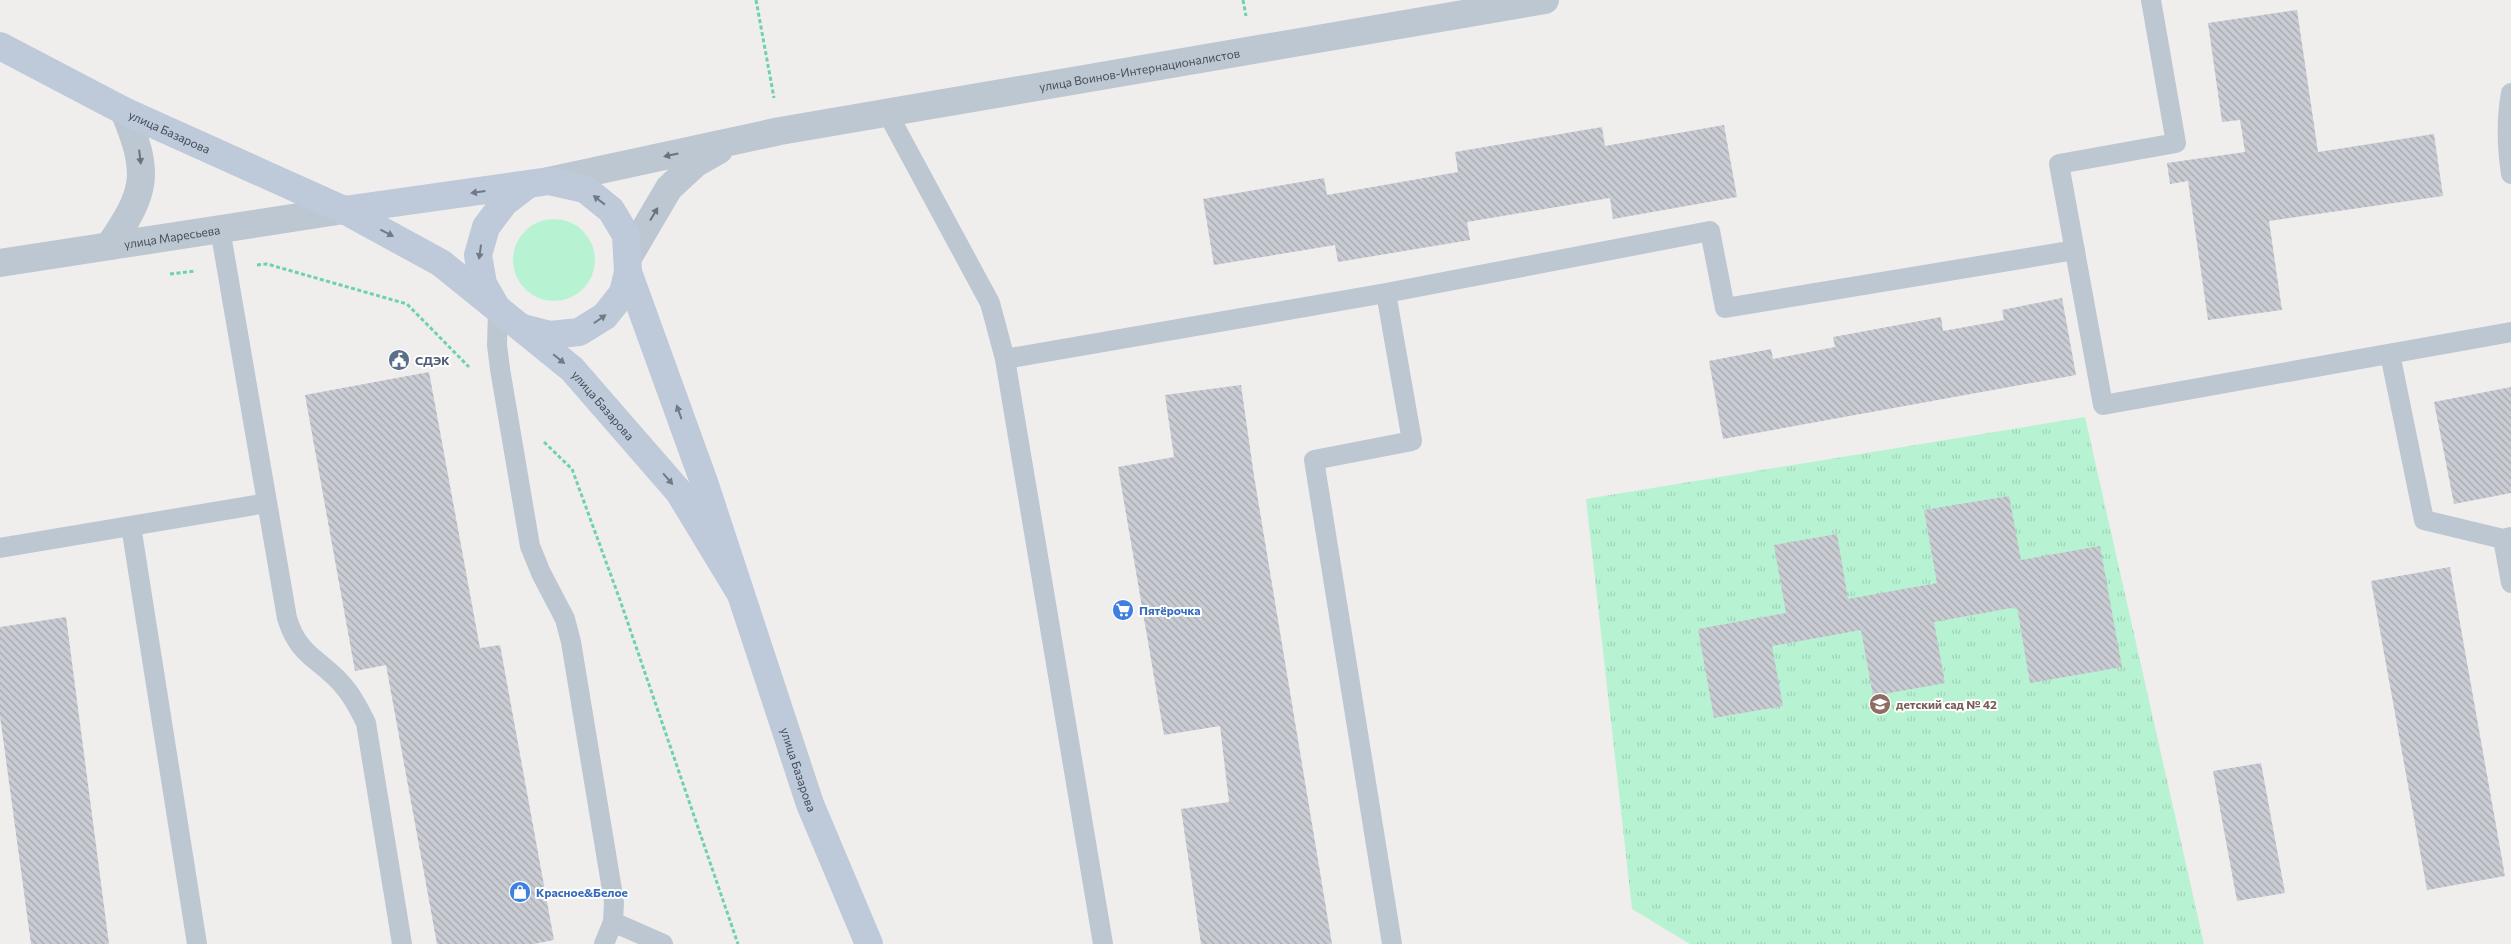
<svg xmlns="http://www.w3.org/2000/svg" width="2511" height="944" font-family="Commissioner,sans-serif">
  <style>
    .grass { fill: #b7f3d2 }
    .park { fill: url(#park-tufts) }
    .building { fill: url(#building-back-hatch) }
    .lines { fill: none; stroke-linecap: round; stroke-linejoin: round }
    .path { stroke: #6cd4a8; stroke-width: 3; stroke-dasharray: 4 2.5; stroke-linecap: butt }
    .service { stroke: #bcc7d1; stroke-width: 20 }
    .tertiary { stroke: #bcc7d1; stroke-width: 28 }
    .secondary { stroke: #bec9d9; stroke-width: 28 }
    .oneway { fill: #687380 }
    .oneway2 { fill: #6f7a88 }
    .labels { text-anchor: middle; dominant-baseline: central; stroke-width: 4; stroke-linejoin: round; paint-order: stroke }
    .street-label { font-size: 12px; fill: #444f5d; stroke: #fff }
    .service-label { font-size: 12px; font-weight: bold; fill: #4e5e75; stroke: #fff; text-anchor: start }
    .shop-label { font-size: 12px; font-weight: bold; fill: #366cbe; stroke: #fff; text-anchor: start }
    .education-label { font-size: 12px; font-weight: bold; fill: #785e54; stroke: #fff; text-anchor: start }
  </style>
  <defs>
    <pattern id="park-tufts" width="24" height="20" patternUnits="userSpaceOnUse" patternTransform="scale(1.25)"><rect width="24" height="20" fill="#b7f3d2"/><path d="M3 7l-1-3M5 7V3M7 7l1-3M15 17l-1-3M17 17v-4M19 17l1-3" fill="none" stroke="#9fd2b7"/></pattern>
    <pattern id="building-back-hatch" width="6" height="6" patternUnits="userSpaceOnUse" patternTransform="scale(1.25)"><rect width="6" height="6" fill="#c9ccd3"/><path d="M-1 5l2 2M0 0l6 6M5-1l2 2" fill="none" stroke="#a5a8ae"/></pattern>
  </defs>
  <rect width="100%" height="100%" fill="#f0eded"/>
  <path class="grass" d="M513 260a41 41 0 1 1 82 0a41 41 0 1 1-82 0Z"/>
  <path class="park" d="M2085 417 2204 944H1690L1632 909 1586 499Z"/>
  <path class="building" d="M2297 10 2318 152 2434 134 2443 196 2269 221 2282 310 2208 320 2188 181 2170 184 2167 163 2245 152 2240 120 2222 122 2208 23Z
    M1724 125 1737 197 1613 219 1610 198 1467 222 1470 240 1338 262 1335 245 1214 265 1203 199 1324 178 1327 195 1458 172 1455 152 1602 127 1605 146Z
    M2062 298 2076 375 1723 439 1709 361 1771 349 1773 359 1835 347 1833 337 1941 317 1943 331 2004 320 2002 310Z
    M429 372 480 648 500 645 554 940 534 944H437L386 665 355 671 305 395Z
    M1241 385 1254 476 1332 944H1201L1181 809 1229 802 1220 726 1164 735 1118 467 1174 457 1165 395Z
    M2511 387V493L2454 504 2434 402Z
    M2009 496 2021 560 2100 546 2122 667 2030 683 2017 607 1934 622 1945 683 1873 696 1861 630 1772 646 1783 706 1714 718 1698 629 1786 613 1774 545 1837 534 1848 599 1937 583 1924 510Z
    M2450 567 2505 876 2427 890 2371 581Z
    M66 617 109 944H31L0 716V627Z
    M2261 763 2285 893 2237 901 2213 771Z"/>
  <g class="lines">
    <path class="path" d="M756 0 774 98
      M1243 0 1246 16
      M257 265 267 264 407 304 469 367
      M170 274 196 271
      M544 442 572 469 620 600 738 944"/>
    <path class="service" d="M2151 0 2176 143 2059 164 2103 405 2511 332
      M2511 93C2506 120 2507 147 2511 174
      M888 114 990 303 1005 359 1103 944
      M220 229 287 618C298 655 318 658 341 683 352 695 359 709 366 723L402 944
      M498 310 497 345 500 369 530 546 541 573 565 619 571 642 614 902 613 922 604 944
      M2390 354 2424 520 2503 539
      M1005 359 1386 293
      M131 526 197 944
      M2511 537 2503 539 2511 583
      M0 548 267 503
      M613 922 663 944
      M1392 944 1314 460 1412 441 1386 293 1710 231 1725 308 2075 250"/>
    <g class="tertiary">
      <path id="s1" d="M549 181 780 131 1545 0"/>
      <path d="M109 246C147 191 150 174 124 111"/>
      <path d="M629 256 669 188 696 163 719 150"/>
      <path id="s2" d="M0 263 344 210"/>
    </g>
    <g class="secondary">
      <path id="s3" d="M0 46 124 111 344 210 441 263 572 369 679 492 739 591"/>
      <path d="M344 210 549 181 585 189 611 210 626 235 628 272 623 293 605 316 579 332 550 335 523 328"/>
      <path id="s4" d="M628 272 704 482 810 804 869 944"/>
      <path d="M495 305 483 284 478 255 486 227 504 203 526 186"/>
    </g>
  </g>
  <defs><path id="oneway-solid" d="M-6-.8H1V-3.2L6.5 0L1 3.2V.8H-6Z" transform="scale(1.25)"/></defs>
  <g class="oneway">
    <use href="#oneway-solid" transform="translate(671 155) rotate(168)"/>
    <use href="#oneway-solid" transform="translate(140 157) rotate(83)"/>
    <use href="#oneway-solid" transform="translate(654 214) rotate(-59)"/>
  </g>
  <g class="oneway2">
    <use href="#oneway-solid" transform="translate(478 192) rotate(172)"/>
    <use href="#oneway-solid" transform="translate(599 200) rotate(-142)"/>
    <use href="#oneway-solid" transform="translate(387 233) rotate(27)"/>
    <use href="#oneway-solid" transform="translate(480 252) rotate(98)"/>
    <use href="#oneway-solid" transform="translate(600 319) rotate(-35)"/>
    <use href="#oneway-solid" transform="translate(559 359) rotate(39)"/>
    <use href="#oneway-solid" transform="translate(679 412) rotate(-110)"/>
    <use href="#oneway-solid" transform="translate(668 479) rotate(49)"/>
  </g>
  <defs>
    <g id="civic-disc" transform="scale(1.125)"><circle r="9.5" fill="#5c6f8a" stroke="#fff"/><path d="M-.6-6.5H3V-4.5H.6V-3L4-1V1h2V6H-6V1h2V-1L-.6-3ZM-1.2 2.5V6h2.4V2.5Z" fill="#fff"/></g>
    <g id="supermarket-disc" transform="scale(1.125)"><circle r="9.5" fill="#3f7fe0" stroke="#fff"/><path d="M-6-5.5h2.5l.6 2H6L4.5 2H-2.5L-4.4-4H-6ZM-1.5 3.2a1.3 1.3 0 1 0 .1 0ZM3 3.2a1.3 1.3 0 1 0 .1 0Z" fill="#fff"/></g>
    <g id="school-disc" transform="scale(1.125)"><circle r="9.5" fill="#8d6e63" stroke="#fff"/><path d="M0-5L7-2L0 1L-7-2ZM-4 1L0 2.5L4 1V4Q0 6-4 4Z" fill="#fff"/></g>
    <g id="shop-disc" transform="scale(1.125)"><circle r="9.5" fill="#3f7fe0" stroke="#fff"/><path d="M-5-2.5h2.3a2.7 3.5 0 0 1 5.4 0H5L5.5 6h-11ZM-1.5-2.5h3a1.5 2.3 0 0 0-3 0Z" fill="#fff"/></g>
  </defs>
  <g fill-rule="evenodd">
    <use href="#civic-disc" x="399" y="360"/>
    <use href="#supermarket-disc" x="1123" y="610"/>
    <use href="#school-disc" x="1880" y="704"/>
    <use href="#shop-disc" x="520" y="892"/>
  </g>
  <g class="labels">
    <g class="street-label">
      <text stroke="none"><textPath href="#s1" startOffset="601">улица Воинов-Интернационалистов</textPath></text>
      <text stroke="none"><textPath href="#s3" startOffset="190">улица Базарова</textPath></text>
      <text stroke="none"><textPath href="#s2" startOffset="174">улица Маресьева</textPath></text>
      <text stroke="none"><textPath href="#s3" startOffset="708">улица Базарова</textPath></text>
      <text stroke="none"><textPath href="#s4" startOffset="526">улица Базарова</textPath></text>
    </g>
    <g class="service-label">
      <text x="415" y="360">СДЭК</text>
    </g>
    <g class="shop-label">
      <text x="1139" y="610">Пятёрочка</text>
      <text x="536" y="892">Красное&amp;Белое</text>
    </g>
    <g class="education-label">
      <text x="1896" y="704">детский сад № 42</text>
    </g>
  </g>
</svg>
